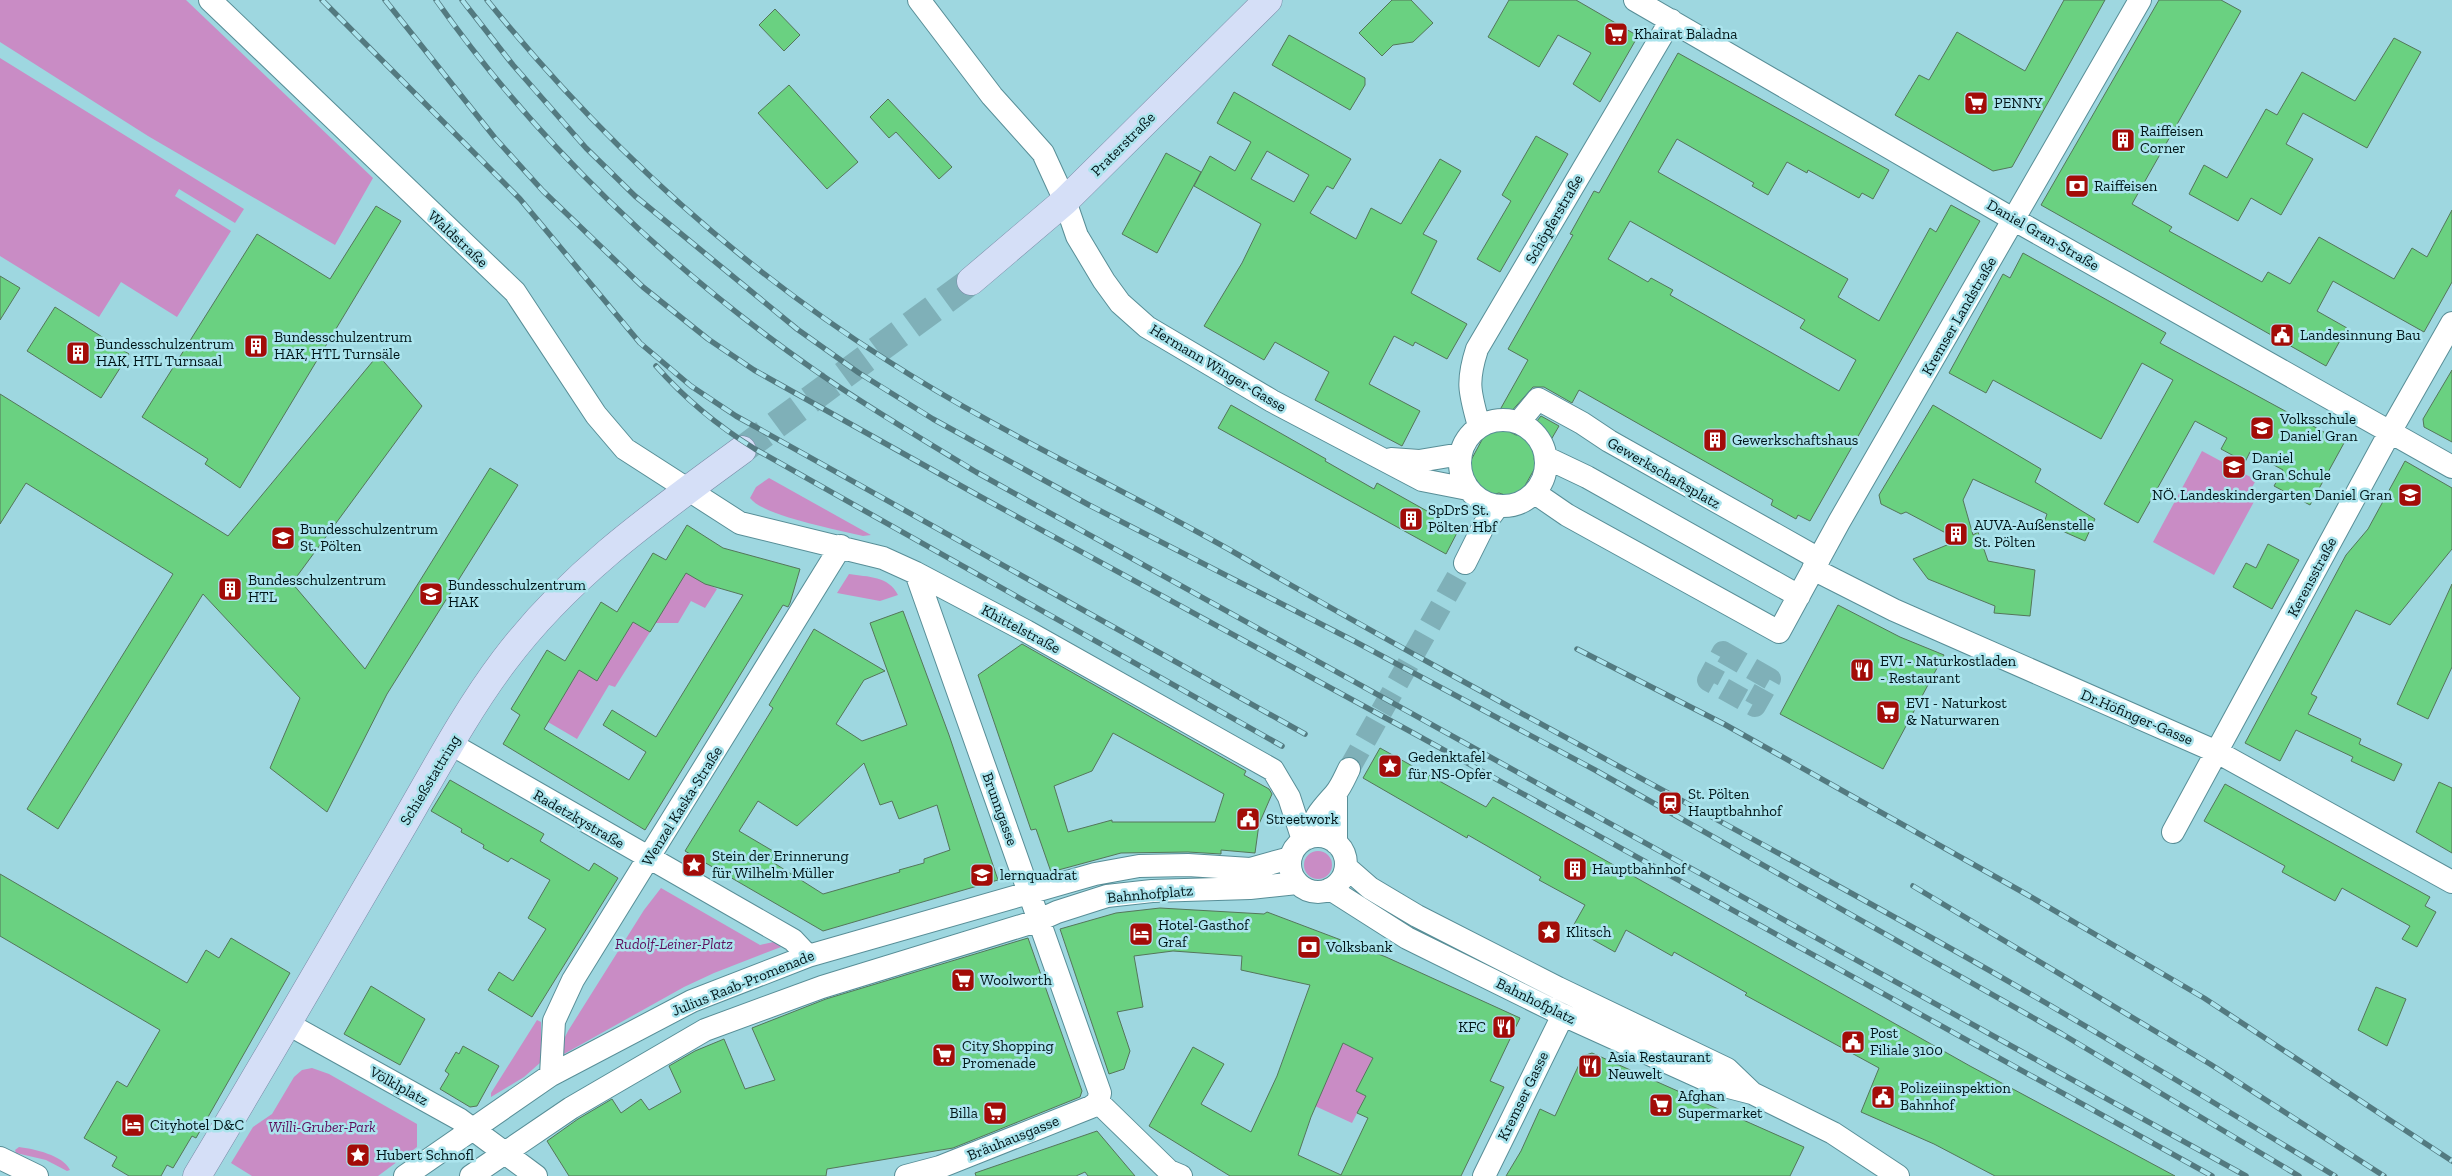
<svg xmlns="http://www.w3.org/2000/svg" width="2452" height="1176" font-family="'Zilla Slab',serif">
  <style>
    .green { fill: #c98cc5 }
    .building { fill: #6ad181; stroke: #54765a; fill-rule: evenodd }
    .lines { fill: none; stroke-linecap: round; stroke-linejoin: round }
    .minor-tunnel { stroke: #7fb0b8; stroke-width: 22; stroke-dasharray: 22 11; stroke-linecap: butt }
    .major-tunnel { stroke: #7fb0b8; stroke-width: 28; stroke-dasharray: 28 14; stroke-linecap: butt }
    .minor-casing { stroke: #588e97; stroke-width: 24 }
    .major-casing { stroke: #798aa6; stroke-width: 29 }
    .minor { stroke: #fff; stroke-width: 22 }
    .major { stroke: #d5dff7; stroke-width: 28 }
    .rail-casing { stroke: #537a80; stroke-width: 5.5 }
    .rail { stroke: #abe4ed; stroke-width: 4; stroke-dasharray: 11; stroke-linecap: butt }
    .labels { text-anchor: middle; dominant-baseline: central; stroke-width: 5; stroke-linejoin: round; paint-order: stroke }
    .poi-label { font-size: 15px; fill: #011518; stroke: #abe4ed; text-anchor: start }
    .street-label { font-size: 15px; fill: #011518; stroke: #abe4ed }
    .park-label { font-size: 15px; font-style: italic; fill: #5e0d5c; stroke: #abe4ed }
  </style>
  <rect width="100%" height="100%" fill="#9ed7e0"/>
  <path class="green" d="M0 0H186L373 178 335 245 148 136 0 42Z
    M0 58 244 209 235 223 179 189 175 196 231 231 177 317 121 282 99 317 0 256Z
    M2202 451 2256 480 2249 493 2256 498 2214 575 2153 542Z
    M769 478 871 535 863 536C839 530 763 516 750 498L756 487Z
    M686 573 717 589 705 608 691 601 678 623H655Z
    M849 574C868 577 889 576 898 595L880 601 837 593Z
    M633 622 650 632 615 687 609 685 577 739 548 722 579 670 598 680Z
    M1304 865a14 14 0 1 1 28 0a14 14 0 1 1-28 0Z
    M661 888 760 945 778 941 781 947 714 973 684 987 564 1054 561 1052 562 1043 568 1031 644 910Z
    M537 1020 541 1022V1062L524 1077 491 1097V1093Z
    M1343 1043 1373 1058 1357 1091 1366 1096 1352 1123 1315 1106Z
    M312 1068 329 1074 417 1124V1147L378 1176H252L231 1163 253 1127 272 1114 294 1077 302 1070Z
    M19 1147C34 1149 63 1155 70 1170L67 1171 46 1160 16 1153 15 1150Z"/>
  <path class="building" d="M1392 0H1411L1433 23 1413 42 1393 45 1382 56 1359 33Z
    M1509 0H1576L1638 36 1600 102 1573 84 1591 53 1558 35 1539 67 1488 37Z
    M2064 0H2105L2012 167 1993 171 1895 115 1919 75 1929 80 1957 32 2025 71Z
    M2159 0H2221L2241 11 2132 204 2172 227 2169 231 2262 282 2268 272 2290 284 2319 237 2394 279 2412 248 2427 257 2452 210V282L2424 332 2333 281 2317 311 2347 328 2326 366 2041 205Z
    M775 9 800 35 784 51 759 25Z
    M1289 35 1365 78V85L1350 110 1272 65Z
    M2394 38 2421 52 2367 148 2303 113 2286 144 2313 159 2281 215 2251 198 2238 221 2189 194 2204 165 2227 178 2266 109 2277 115 2302 72 2355 101Z
    M1678 53 1889 170 1873 199 1862 193 1859 198 1808 170 1807 173 1787 162 1768 195 1752 186 1754 183 1677 139 1658 172 1848 279 1838 297 1879 321 1930 228 1936 232 1951 205 1980 221 1810 521 1798 515 1796 519 1771 505 1773 500 1579 390 1572 403 1544 387H1533L1509 414 1507 426 1510 432 1516 435 1523 434 1529 431 1541 416 1559 426 1548 445 1540 447 1535 452 1534 459 1536 466 1513 507 1505 495 1499 493 1491 495 1481 489 1476 479 1463 475 1483 438 1492 430V424L1528 360 1508 349 1573 235 1570 234 1594 191 1599 193ZM1630 221 1805 320 1800 328 1856 360 1839 391 1670 295 1673 290 1651 278 1648 282 1608 259Z
    M789 85 858 162 827 189 758 113Z
    M1234 92 1351 159 1333 189 1327 186 1310 213 1356 239 1371 208 1401 224 1440 159 1461 171 1423 234 1437 241 1411 293 1467 324 1447 359 1415 342 1413 346 1394 336 1369 384 1420 411 1402 446 1315 400 1329 372 1275 342 1264 360 1204 326 1242 263 1261 224 1194 186 1210 156 1235 171 1251 142 1217 123ZM1267 151 1309 175 1294 202 1251 179Z
    M888 99 952 167 939 179 896 132 889 138 870 117Z
    M1536 136 1568 154 1500 272 1477 259 1511 201 1502 195Z
    M1166 153 1201 172 1157 253 1122 234Z
    M376 206 401 221 240 488 205 464 208 459 142 417 257 234 330 279Z
    M2023 253 2166 333 2160 343 2344 443 2310 505 2274 486 2283 470 2250 452 2245 462 2221 449 2227 438 2195 421 2138 523 2104 504 2173 380 2142 363 2101 439 1993 380 1986 393 1949 373 2003 274 2010 278Z
    M0 276 20 288 0 320Z
    M55 307 129 354 101 398 27 351Z
    M378 355 422 406 292 583 365 669 490 468 518 485 387 694 327 812 270 768 300 698 203 594 58 829 27 809 173 574 26 483 0 524V394L228 536Z
    M2452 370V442L2424 427 2423 419Z
    M1231 405 1326 459 1325 461 1374 489 1377 483 1459 529 1446 554 1218 428Z
    M1933 405 2041 469 2035 482 2095 519 2085 541 2044 523 2047 514 1973 479 1963 500 1973 535 1978 532 1988 561 2035 570 2030 616 1994 613 1995 606 1928 579 1913 559 1959 540 1906 512 1901 514 1881 504 1879 495Z
    M2405 461 2452 488V549L2390 625 2356 610 2311 694 2317 697 2308 714 2361 739 2359 744 2402 764 2394 781 2351 761 2353 757 2296 730 2280 761 2245 743 2346 555 2368 529Z
    M687 525 723 548 800 569 790 603 788 607 783 605 645 830 503 744 520 715 511 709 547 650 565 661 601 602 617 612 653 553 666 560ZM686 573 705 584 743 595 656 737 612 710 603 725 646 752 629 780 544 729 579 670 597 681 633 622 650 632Z
    M2268 544 2299 560 2272 609 2233 587 2246 563 2256 568Z
    M2452 584V667L2428 719 2397 704Z
    M1838 605 1900 637 1944 655 1883 769 1780 714Z
    M903 611 949 735 998 880 823 931 685 851 773 708 769 705 814 629 885 671 864 680 836 724 862 741 907 725 870 623ZM864 763 880 805 892 801 899 819 937 805 950 850 924 859V863L899 870 900 872 823 894 774 863 778 854 739 831 758 801 797 826Z
    M1022 644 1246 771 1244 775 1269 789 1272 794 1259 824 1255 853 1221 850V854L1188 852 1121 853 1051 872 1036 829 1031 830 978 675ZM1113 733 1224 794 1215 822H1112V820L1068 832 1054 786 1092 771Z
    M1380 748 1486 807 1493 797 1970 1066 2175 1176H1995L1934 1144 1861 1112 1879 1068 1745 995 1747 993 1674 952 1672 956 1626 930 1615 952 1572 928 1585 905 1539 880 1541 877 1468 835 1467 838 1363 778Z
    M450 780 544 834 540 841 589 871 594 863 618 878 532 1017 488 990 499 972 513 981 546 929 528 918 550 880 511 858 508 862 483 848 484 845 461 832 462 829 431 811Z
    M2439 782 2452 788V853L2416 832Z
    M2225 784 2430 897 2425 906 2436 912 2417 947 2402 939 2410 926 2342 888 2335 901 2282 872 2285 866 2204 821Z
    M0 874 187 983 206 950 219 958 231 938 290 973 196 1138 192 1136 173 1168 167 1165 161 1176H129L112 1166 117 1157 84 1138 117 1081 127 1087 160 1030 0 936Z
    M1160 908 1264 914 1267 912 1386 957 1520 1018 1490 1081 1504 1087 1461 1176H1230L1149 1126 1193 1047 1224 1064 1201 1104 1251 1132 1277 1076 1310 985 1241 970 1242 956 1173 951 1134 956 1143 1007 1117 1012 1130 1051 1124 1069 1109 1074 1060 929 1116 913ZM1343 1043 1373 1058 1356 1091 1366 1096 1357 1113 1368 1118 1341 1175 1298 1155 1311 1117Z
    M1028 938 1082 1091 1080 1097 953 1148 827 1169 826 1176H569L547 1141 578 1119 612 1099 621 1113 641 1099 649 1110 681 1092 669 1066 695 1051 724 1039 745 1089 775 1080 752 1028 826 999Z
    M371 986 425 1019 400 1065 344 1034Z
    M2376 987 2406 999 2387 1046 2358 1030Z
    M463 1046 499 1066 477 1106 470 1107 440 1089 449 1074 445 1071 456 1052 459 1054Z
    M1592 1053 1804 1147 1790 1176H1506L1521 1151 1540 1109 1555 1116 1583 1056Z
    M1097 1131 1135 1176H1088L1085 1172 1076 1176H976L975 1173Z"/>
  <g class="lines">
    <path class="minor-tunnel" d="M1723 652 1770 679 1755 706 1708 680Z
      M1349 769 1465 563"/>
    <path class="major-tunnel" d="M742 450 971 281"/>
    <g class="minor-casing">
      <path id="minor" d="M210 0 515 292 596 415 625 449 740 523 883 558 916 573 1026 631 1273 770 1289 797 1303 840
        M919 0 992 96 1043 153 1065 201 1077 236 1104 281 1120 303 1147 327 1272 401 1422 480 1468 489
        M1635 0 2004 214 2452 467
        M1460 463a43 43 0 1 1 86 0a43 43 0 1 1-86 0Z
        M1519 422 1538 399 1582 423 1609 441 1819 559
        M1479 426C1470 393 1466 383 1477 349L1671 20
        M1547 458 1587 477 1799 596
        M1391 459 1419 461 1461 454
        M1535 493 1567 515 1779 632 1839 522 2140 0
        M1465 563 1484 525 1498 506
        M1813 569 1894 610 2217 752 2452 882
        M451 744 793 940 808 956
        M1336 793V843
        M2173 832 2390 432 2452 323
        M1290 864a28 28 0 1 1 56 0a28 28 0 1 1-56 0Z
        M1308 838C1315 815 1320 811 1335 794 1341 787 1345 777 1349 769
        M1346 867 1370 888 1417 916 1558 988 1727 1069 1751 1092
        M1330 889 1407 938 1563 1015 1713 1083 1752 1093 1833 1133 1898 1176
        M288 1024 459 1119 536 1176
        M551 1075 554 1021 573 980 841 546
        M1098 1102 1169 1171 1181 1176
        M0 1158 37 1176
        M405 1176 551 1075 692 1001 808 956 1095 874 1139 866 1188 865 1250 869 1290 858
        M471 1176 571 1108 705 1030 822 987 1037 921 1057 912 1107 896 1152 891 1250 888 1297 883
        M906 1176 940 1167 1091 1107 1098 1102 1100 1093 916 573
        M1484 1176 1563 1015"/>
    </g>
    <g class="major-casing">
      <path id="major" d="M971 281 1065 201 1268 0
        M197 1176C265 1063 331 948 398 834 432 776 464 714 504 661 569 574 656 513 742 450"/>
    </g>
    <use href="#minor" class="minor"/>
    <use href="#major" class="major"/>
    <g class="rail-casing">
      <path id="rail" d="M322 0 520 199 640 343 691 386 736 416 1305 734
        M385 0 495 138 543 191 643 287 708 339 754 370 981 497 1415 734 2212 1176
        M436 0C536 142 671 270 813 369 865 406 921 438 976 472L2246 1176
        M462 0 513 65 586 148 635 196 797 329 859 373 933 419 1089 505 1354 641 1595 770 2062 1034 2299 1176
        M487 0C601 141 735 264 888 361 1000 433 1122 488 1237 554 1454 680 1677 796 1896 918 2045 1000 2190 1088 2335 1176
        M656 366C685 399 718 426 755 449L1282 746
        M1577 649 1724 724 2026 894 2204 998 2452 1161
        M1913 886 2210 1064 2384 1176"/>
    </g>
    <use href="#rail" class="rail"/>
  </g>
  <defs>
    <g id="supermarket-square" transform="scale(1.25)"><rect x="-9" y="-9" width="18" height="18" rx="4" fill="#a30c08" stroke="#abe4ed"/><path d="M-6-5.5h2.5l.6 2H6L4.5 2H-2.5L-4.4-4H-6ZM-1.5 3.2a1.3 1.3 0 1 0 .1 0ZM3 3.2a1.3 1.3 0 1 0 .1 0Z" fill="#fff"/></g>
    <g id="building-square" transform="scale(1.25)"><rect x="-9" y="-9" width="18" height="18" rx="4" fill="#a30c08" stroke="#abe4ed"/><path d="M-4-6H4V6H1V3H-1V6H-4ZM-2.5-4.3h1.7v1.8h-1.7ZM.8-4.3h1.7v1.8H.8ZM-2.5-1h1.7V.8h-1.7ZM.8-1h1.7V.8H.8Z" fill="#fff"/></g>
    <g id="bank-square" transform="scale(1.25)"><rect x="-9" y="-9" width="18" height="18" rx="4" fill="#a30c08" stroke="#abe4ed"/><path d="M-6-4H6V4H-6ZM0-2.3a2.3 2.3 0 1 0 0 4.6a2.3 2.3 0 1 0 0-4.6Z" fill="#fff"/></g>
    <g id="civic-square" transform="scale(1.25)"><rect x="-9" y="-9" width="18" height="18" rx="4" fill="#a30c08" stroke="#abe4ed"/><path d="M-.6-6.5H3V-4.5H.6V-3L4-1V1h2V6H-6V1h2V-1L-.6-3ZM-1.2 2.5V6h2.4V2.5Z" fill="#fff"/></g>
    <g id="school-square" transform="scale(1.25)"><rect x="-9" y="-9" width="18" height="18" rx="4" fill="#a30c08" stroke="#abe4ed"/><path d="M0-5L7-2L0 1L-7-2ZM-4 1L0 2.5L4 1V4Q0 6-4 4Z" fill="#fff"/></g>
    <g id="restaurant-square" transform="scale(1.25)"><rect x="-9" y="-9" width="18" height="18" rx="4" fill="#a30c08" stroke="#abe4ed"/><path d="M-5-6h1v4h1v-4h1v4h1v-4h1v5L-1.5 .5V6h-2V.5L-5-1ZM5-6V6H3V1.5H1.5Q1.5-4 5-6Z" fill="#fff"/></g>
    <g id="sight-square" transform="scale(1.25)"><rect x="-9" y="-9" width="18" height="18" rx="4" fill="#a30c08" stroke="#abe4ed"/><path d="M0-6L1.8-2.2L6-1.7L2.9 1.2L3.7 5.4L0 3.3L-3.7 5.4L-2.9 1.2L-6-1.7L-1.8-2.2Z" fill="#fff"/></g>
    <g id="station-square" transform="scale(1.25)"><rect x="-9" y="-9" width="18" height="18" rx="4" fill="#a30c08" stroke="#abe4ed"/><path d="M-3-6H3Q5-6 5-4V2Q5 4 3 4L4.5 6H3L1.5 4h-3L-3 6H-4.5L-3 4Q-5 4-5 2V-4Q-5-6-3-6ZM-3.5-4v3h7v-3ZM-3.5 1v1.5H-2V1ZM2 1v1.5H3.5V1Z" fill="#fff"/></g>
    <g id="hotel-square" transform="scale(1.25)"><rect x="-9" y="-9" width="18" height="18" rx="4" fill="#a30c08" stroke="#abe4ed"/><path d="M-6-4.5h1.5V1H6V5H4.5V3h-9V5H-6ZM-4 0a1.8 1.8 0 1 1 3.6 0ZM.5 0V-2.5h3Q6-2.5 6 0Z" fill="#fff"/></g>
  </defs>
  <g fill-rule="evenodd">
    <use href="#supermarket-square" x="1616" y="34"/>
    <use href="#supermarket-square" x="1976" y="103"/>
    <use href="#building-square" x="2123" y="140"/>
    <use href="#bank-square" x="2077" y="186"/>
    <use href="#civic-square" x="2282" y="335"/>
    <use href="#building-square" x="256" y="346"/>
    <use href="#building-square" x="78" y="353"/>
    <use href="#school-square" x="2262" y="428"/>
    <use href="#building-square" x="1715" y="440"/>
    <use href="#school-square" x="2234" y="467"/>
    <use href="#school-square" x="2410" y="495"/>
    <use href="#building-square" x="1411" y="519"/>
    <use href="#building-square" x="1956" y="534"/>
    <use href="#school-square" x="283" y="538"/>
    <use href="#building-square" x="230" y="589"/>
    <use href="#school-square" x="431" y="594"/>
    <use href="#restaurant-square" x="1862" y="670"/>
    <use href="#supermarket-square" x="1888" y="712"/>
    <use href="#sight-square" x="1390" y="766"/>
    <use href="#station-square" x="1670" y="803"/>
    <use href="#civic-square" x="1248" y="819"/>
    <use href="#sight-square" x="694" y="865"/>
    <use href="#building-square" x="1575" y="869"/>
    <use href="#school-square" x="982" y="875"/>
    <use href="#sight-square" x="1549" y="932"/>
    <use href="#hotel-square" x="1141" y="934"/>
    <use href="#bank-square" x="1309" y="947"/>
    <use href="#supermarket-square" x="963" y="980"/>
    <use href="#restaurant-square" x="1504" y="1027"/>
    <use href="#civic-square" x="1853" y="1042"/>
    <use href="#supermarket-square" x="944" y="1055"/>
    <use href="#restaurant-square" x="1590" y="1066"/>
    <use href="#civic-square" x="1883" y="1097"/>
    <use href="#supermarket-square" x="1661" y="1105"/>
    <use href="#supermarket-square" x="995" y="1113"/>
    <use href="#hotel-square" x="133" y="1125"/>
    <use href="#sight-square" x="358" y="1155"/>
  </g>
  <g class="labels">
    <g class="poi-label">
      <text x="1634" y="34">Khairat Baladna</text>
      <text x="1994" y="103">PENNY</text>
      <text x="2140" y="131">Raiffeisen<tspan x="2140" dy="17">Corner</tspan></text>
      <text x="2094" y="186">Raiffeisen</text>
      <text x="2300" y="335">Landesinnung Bau</text>
      <text x="274" y="337">Bundesschulzentrum<tspan x="274" dy="17">HAK, HTL Turnsäle</tspan></text>
      <text x="96" y="344">Bundesschulzentrum<tspan x="96" dy="17">HAK, HTL Turnsaal</tspan></text>
      <text x="2280" y="419">Volksschule<tspan x="2280" dy="17">Daniel Gran</tspan></text>
      <text x="1732" y="440">Gewerkschaftshaus</text>
      <text x="2252" y="458">Daniel<tspan x="2252" dy="17">Gran Schule</tspan></text>
      <text x="2392" y="495" text-anchor="end">NÖ. Landeskindergarten Daniel Gran</text>
      <text x="1428" y="510">SpDrS St.<tspan x="1428" dy="17">Pölten Hbf</tspan></text>
      <text x="1974" y="525">AUVA-Außenstelle<tspan x="1974" dy="17">St. Pölten</tspan></text>
      <text x="300" y="529">Bundesschulzentrum<tspan x="300" dy="17">St. Pölten</tspan></text>
      <text x="248" y="580">Bundesschulzentrum<tspan x="248" dy="17">HTL</tspan></text>
      <text x="448" y="585">Bundesschulzentrum<tspan x="448" dy="17">HAK</tspan></text>
      <text x="1880" y="661">EVI - Naturkostladen<tspan x="1880" dy="17">- Restaurant</tspan></text>
      <text x="1906" y="703">EVI - Naturkost<tspan x="1906" dy="17">&amp; Naturwaren</tspan></text>
      <text x="1408" y="757">Gedenktafel<tspan x="1408" dy="17">für NS-Opfer</tspan></text>
      <text x="1688" y="794">St. Pölten<tspan x="1688" dy="17">Hauptbahnhof</tspan></text>
      <text x="1266" y="819">Streetwork</text>
      <text x="712" y="856">Stein der Erinnerung<tspan x="712" dy="17">für Wilhelm Müller</tspan></text>
      <text x="1592" y="869">Hauptbahnhof</text>
      <text x="1000" y="875">lernquadrat</text>
      <text x="1158" y="925">Hotel-Gasthof<tspan x="1158" dy="17">Graf</tspan></text>
      <text x="1566" y="932">Klitsch</text>
      <text x="1326" y="947">Volksbank</text>
      <text x="980" y="980">Woolworth</text>
      <text x="1486" y="1027" text-anchor="end">KFC</text>
      <text x="1870" y="1033">Post<tspan x="1870" dy="17">Filiale 3100</tspan></text>
      <text x="962" y="1046">City Shopping<tspan x="962" dy="17">Promenade</tspan></text>
      <text x="1608" y="1057">Asia Restaurant<tspan x="1608" dy="17">Neuwelt</tspan></text>
      <text x="1900" y="1088">Polizeiinspektion<tspan x="1900" dy="17">Bahnhof</tspan></text>
      <text x="1678" y="1096">Afghan<tspan x="1678" dy="17">Supermarket</tspan></text>
      <text x="978" y="1113" text-anchor="end">Billa</text>
      <text x="150" y="1125">Cityhotel D&amp;C</text>
      <text x="376" y="1155">Hubert Schnofl</text>
    </g>
    <g class="street-label">
      <text transform="translate(1123 144) rotate(-45)">Praterstraße</text>
      <text transform="translate(1554 219) rotate(-60)">Schöpferstraße</text>
      <text transform="translate(2043 235) rotate(30)">Daniel Gran-Straße</text>
      <text transform="translate(458 239) rotate(43)">Waldstraße</text>
      <text transform="translate(1959 316) rotate(-60)">Kremser Landstraße</text>
      <text transform="translate(1218 368) rotate(31)">Hermann Winger-Gasse</text>
      <text transform="translate(1664 473) rotate(30)">Gewerkschaftsplatz</text>
      <text transform="translate(2312 577) rotate(-62)">Kerensstraße</text>
      <text transform="translate(1021 629) rotate(28)">Khittelstraße</text>
      <text transform="translate(2137 717) rotate(23)">Dr.Höfinger-Gasse</text>
      <text transform="translate(430 780) rotate(-59)">Schießstattring</text>
      <text transform="translate(682 806) rotate(-58)">Wenzel Kaska-Straße</text>
      <text transform="translate(1000 809) rotate(70)">Brunngasse</text>
      <text transform="translate(579 819) rotate(30)">Radetzkystraße</text>
      <text transform="translate(1150 894) rotate(-5)">Bahnhofplatz</text>
      <text transform="translate(743 983) rotate(-22)">Julius Raab-Promenade</text>
      <text transform="translate(1536 1001) rotate(26)">Bahnhofplatz</text>
      <text transform="translate(399 1086) rotate(29)">Völklplatz</text>
      <text transform="translate(1523 1096) rotate(-64)">Kremser Gasse</text>
      <text transform="translate(1013 1138) rotate(-22)">Bräuhausgasse</text>
    </g>
    <g class="park-label">
      <text x="674" y="944">Rudolf-Leiner-Platz</text>
      <text x="322" y="1127">Willi-Gruber-Park</text>
    </g>
  </g>
</svg>
